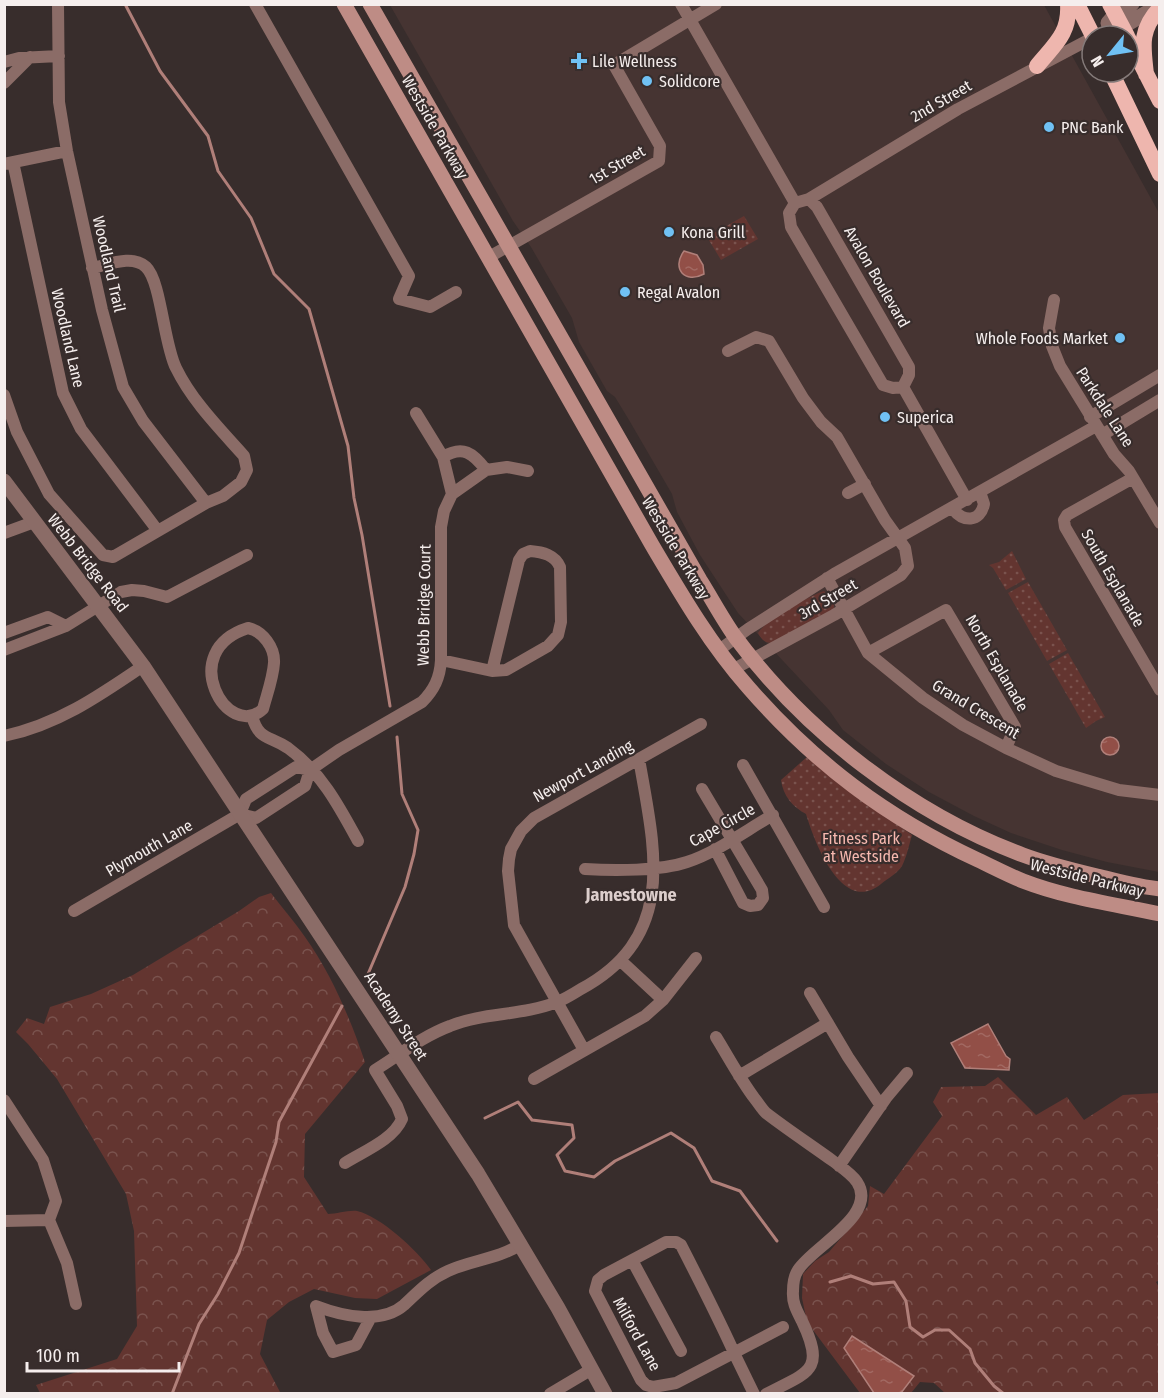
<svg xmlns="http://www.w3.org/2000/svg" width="1164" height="1398" font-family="'Fira Sans Condensed',sans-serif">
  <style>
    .built { fill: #463432 }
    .grass { fill: url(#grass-dots) }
    .forest { fill: url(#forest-crowns) }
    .water { fill: url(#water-ripples); stroke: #b07f79; stroke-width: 1.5 }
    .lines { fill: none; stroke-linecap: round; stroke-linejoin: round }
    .stream { stroke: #b07f79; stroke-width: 3 }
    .minor { stroke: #8b6c67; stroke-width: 12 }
    .tertiary { stroke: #8b6c67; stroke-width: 15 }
    .secondary { stroke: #be8c85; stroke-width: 15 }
    .trunk { stroke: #eeb6ae; stroke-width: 16 }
    .poi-dot { fill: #70c1f4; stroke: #382d2c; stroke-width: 2 }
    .labels { text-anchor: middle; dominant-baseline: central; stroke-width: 4.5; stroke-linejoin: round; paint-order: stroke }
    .poi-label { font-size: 16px; fill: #f5eeed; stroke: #382d2c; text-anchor: start }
    .street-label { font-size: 16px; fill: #f5eeed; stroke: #382d2c }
    .park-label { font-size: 16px; fill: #f6b8af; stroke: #382d2c }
    .neighbourhood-label { font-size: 18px; font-weight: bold; fill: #dccecc; stroke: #382d2c }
  </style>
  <defs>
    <pattern id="grass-dots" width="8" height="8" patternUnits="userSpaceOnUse" patternTransform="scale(1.5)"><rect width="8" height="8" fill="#633530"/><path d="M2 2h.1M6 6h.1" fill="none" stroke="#7a534e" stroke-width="1.8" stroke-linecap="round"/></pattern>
    <pattern id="forest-crowns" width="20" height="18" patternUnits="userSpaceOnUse" patternTransform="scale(1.5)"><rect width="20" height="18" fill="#633530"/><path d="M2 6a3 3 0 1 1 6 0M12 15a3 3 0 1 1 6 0" fill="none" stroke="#7a534e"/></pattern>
    <pattern id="water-ripples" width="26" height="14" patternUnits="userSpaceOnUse" patternTransform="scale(1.5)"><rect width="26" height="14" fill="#924f47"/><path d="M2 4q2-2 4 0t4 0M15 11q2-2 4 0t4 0" fill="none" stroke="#a26962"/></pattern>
  </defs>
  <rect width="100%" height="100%" fill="#382d2c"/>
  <path class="built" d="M390 5H1044L1159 213V872L1107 862 1062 850 1011 833 974 816 929 792 886 764 843 730 829 710 738 613 700 555 677 512 672 494 629 420 615 397 607 391 579 342 572 318 531 247 513 221Z"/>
  <path class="grass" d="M744 216 758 239 721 260 707 237Z
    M1012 551 1026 579 1006 590 993 568 989 565 999 562Z
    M1028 582 1067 650 1047 661 1008 593Z
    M824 591 834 605V609L771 643C764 642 762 640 758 633 765 620 809 596 824 591Z
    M1068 653 1105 717 1096 721 1086 728 1049 664Z
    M808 756 858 797 912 835C909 845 907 856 902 866 898 873 887 879 881 884 842 916 814 841 806 814 793 807 783 796 781 780Z"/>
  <path class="forest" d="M271 893C282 908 295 922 305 937 332 975 350 1018 365 1062L305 1134 304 1177 328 1214C337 1214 348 1210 357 1211 380 1216 418 1251 431 1270L377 1299 355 1298 314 1289 289 1302 267 1320 260 1354 280 1392 287 1393H40L36 1385 117 1359 137 1326 134 1231 126 1194 57 1079 28 1044 16 1032 27 1018 44 1024 50 1007 91 994 133 975 239 911 259 897Z
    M998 1077 1036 1115 1067 1097 1084 1120 1123 1095 1159 1093 1160 1280 1156 1282 1160 1289 1159 1393H945L934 1383 920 1382 911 1393H860L807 1322 802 1298 803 1274 815 1261 829 1252 868 1206 870 1186 884 1194 942 1116 933 1102 941 1087 985 1086Z"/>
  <path class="water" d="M684 251 697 255 703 265 704 274C685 284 671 269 684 251Z
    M1101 746a9 9 0 1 1 18 0a9 9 0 1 1-18 0Z
    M988 1024 1006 1056 1010 1059 1009 1070 965 1068 951 1043Z
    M852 1336 914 1376 901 1393H874L844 1348Z"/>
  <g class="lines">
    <path class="stream" d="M125 4 160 71 208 136 218 171 251 218 274 274 309 309 348 446 354 498 362 535 390 706
      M368 974 405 887 414 854 418 830 402 794 397 737
      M485 1118 518 1102 532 1120 572 1125 574 1138 557 1155 565 1171 594 1177 615 1161 671 1133 694 1148 712 1181 740 1191 777 1241
      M830 1282 851 1276 873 1284 894 1282 906 1301 910 1327 923 1337 935 1330H949L970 1349 975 1363 994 1386 1004 1394
      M172 1394 199 1324 218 1294 239 1253 276 1142 279 1122 342 1006"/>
    <path class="minor" d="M58 4 59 102 67 151 102 310 123 387 143 421 206 503
      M255 4 409 276 399 299 430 307 456 292
      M681 4 795 203
      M4 62 19 58 59 56
      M4 83 30 57
      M13 162 63 393 81 429 158 531
      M4 164 67 151
      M809 199 817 207 909 367V375L903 387
      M489 257 659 161 660 146 614 65 716 4
      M1054 300 1049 328 1052 346 1060 366 1114 454 1129 471 1160 523
      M728 351 756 337 769 341 803 398 821 422 837 437 885 520 905 548 908 566 901 575 834 615 734 669
      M903 387 893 388 883 385 791 227 789 213 795 203 809 199 958 109 1092 38
      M903 387 967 500
      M4 395 17 432 49 494 103 555 113 557 206 503 223 496 241 482 247 470 244 456C220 429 192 401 176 368 164 345 161 281 146 267 132 254 108 265 92 268
      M416 413 443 457 452 494
      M1090 417 1160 375
      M1102 435 1160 400
      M443 457C463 445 473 453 486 470
      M1133 478 1067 515 1064 520 1065 527 1160 690
      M848 493 865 484
      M953 509C963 522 980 523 984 504L980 492
      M4 533 34 522
      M530 551C543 552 555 555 560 567L561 622 558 635 548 646 506 670 492 671 519 560 523 554Z
      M827 578 868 653 923 698 963 725 1006 748 1056 771 1119 790 1160 795
      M248 628C263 631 275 648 274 663 273 678 267 694 263 709 228 742 175 651 248 628Z
      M4 633 48 617 66 626
      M4 650 66 626 121 592 132 590 144 591 167 597 247 555
      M719 650 748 629 834 574 1096 426
      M868 653 946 610 1015 727 1006 748
      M441 660 492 671
      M252 716C259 741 269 735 288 748 321 772 339 806 358 841
      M4 736C57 725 99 696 143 666
      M743 765 824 907
      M702 789 762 890 763 898 758 905 750 906 743 903 715 849
      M240 814 256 818 305 786 310 770 339 750 422 702C434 690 440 678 441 660V527L444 511 452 494 486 470 507 467 528 471
      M240 814 246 799 296 767 309 770
      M585 869C614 871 660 871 687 862 717 852 745 831 773 815
      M74 911 240 814
      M621 961 663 1000
      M810 993 848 1057 881 1106
      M716 1037C729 1058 740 1079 755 1099 759 1104 762 1109 766 1113 788 1130 811 1145 833 1161 841 1167 852 1174 857 1182 879 1215 812 1247 798 1270 794 1276 793 1284 793 1291 792 1303 797 1311 802 1321 826 1371 809 1372 766 1394
      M584 1050 514 925 508 871 509 859 511 849 521 831 534 818 701 724
      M739 1076 828 1023
      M534 1079 645 1016 663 1000 696 958
      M4 1100 43 1160 56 1201 49 1220 67 1263 76 1304
      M345 1163C364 1151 393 1140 402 1119L397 1106 375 1070C399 1055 423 1036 450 1026 484 1012 522 1016 557 1002 565 999 573 994 581 989 678 937 655 850 639 759
      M839 1166 886 1098 907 1073
      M4 1221 49 1220
      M632 1260 681 1351
      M371 1317 356 1345 333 1352 323 1333 316 1306C342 1316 381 1325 404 1305 418 1292 430 1279 448 1271 472 1260 499 1259 521 1244
      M550 1394 592 1369
      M754 1394 736 1357C719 1319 700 1282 681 1245L676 1242H666L604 1275 598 1280 595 1291 641 1380 646 1385 653 1387 676 1383 783 1327"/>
    <path class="tertiary" d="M1108 23 1115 15 1132 4
      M1097 36 1122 27 1160 5
      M4 481 143 666 478 1174 558 1308 605 1394"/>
    <path class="secondary" d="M344 4 652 545C681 594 710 644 748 687 814 763 887 818 978 860 993 867 1008 875 1023 881 1067 898 1114 904 1160 914
      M370 4 700 580C712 599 723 620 736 638 806 732 912 814 1023 855 1047 864 1072 870 1097 876 1118 881 1139 887 1160 889"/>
    <path class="trunk" d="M1077 4 1093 36
      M1110 4 1127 36
      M1128 38 1160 101
      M1037 66C1054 45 1070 34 1068 4
      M1111 72 1160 174
      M1146 74C1143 47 1139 30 1160 8"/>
  </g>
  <g class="poi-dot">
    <path d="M576 52h6v6h6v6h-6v6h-6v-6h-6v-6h6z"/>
    <circle cx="647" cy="81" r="6"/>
    <circle cx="1049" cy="127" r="6"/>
    <circle cx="669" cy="232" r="6"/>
    <circle cx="625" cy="292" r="6"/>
    <circle cx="1120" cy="338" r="6"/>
    <circle cx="885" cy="417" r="6"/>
  </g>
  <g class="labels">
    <g class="poi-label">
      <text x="592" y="61">Lile Wellness</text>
      <text x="659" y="81">Solidcore</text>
      <text x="1061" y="127">PNC Bank</text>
      <text x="681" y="232">Kona Grill</text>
      <text x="637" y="292">Regal Avalon</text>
      <text x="1108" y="338" text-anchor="end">Whole Foods Market</text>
      <text x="897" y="417">Superica</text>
    </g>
    <g class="street-label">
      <text transform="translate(941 101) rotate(-30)">2nd Street</text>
      <text transform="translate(435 127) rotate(60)">Westside Parkway</text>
      <text transform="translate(617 165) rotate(-30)">1st Street</text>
      <text transform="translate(109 264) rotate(77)">Woodland Trail</text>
      <text transform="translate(877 277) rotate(60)">Avalon Boulevard</text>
      <text transform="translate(68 338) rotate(77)">Woodland Lane</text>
      <text transform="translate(1105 407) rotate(57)">Parkdale Lane</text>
      <text transform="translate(676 548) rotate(59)">Westside Parkway</text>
      <text transform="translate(88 563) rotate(52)">Webb Bridge Road</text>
      <text transform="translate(1113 578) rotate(60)">South Esplanade</text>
      <text transform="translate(828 599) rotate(-30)">3rd Street</text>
      <text transform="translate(424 605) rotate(-89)">Webb Bridge Court</text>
      <text transform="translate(997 663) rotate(60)">North Esplanade</text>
      <text transform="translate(976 709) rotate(31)">Grand Crescent</text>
      <text transform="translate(583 771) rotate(-29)">Newport Landing</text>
      <text transform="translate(722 825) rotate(-29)">Cape Circle</text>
      <text transform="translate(149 848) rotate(-30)">Plymouth Lane</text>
      <text transform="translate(1087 878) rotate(14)">Westside Parkway</text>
      <text transform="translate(396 1016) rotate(57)">Academy Street</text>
      <text transform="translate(637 1334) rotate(61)">Milford Lane</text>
    </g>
    <g class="park-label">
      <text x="861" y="838">Fitness Park<tspan x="861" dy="18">at Westside</tspan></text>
    </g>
    <g class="neighbourhood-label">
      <text x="631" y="895">Jamestowne</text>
    </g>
  </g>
  <rect width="1164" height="1398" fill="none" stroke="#f5eeed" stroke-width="12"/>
  <g transform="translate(1110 54) rotate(240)"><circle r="28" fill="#382d2c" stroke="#847a79" stroke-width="1.5"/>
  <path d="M0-4.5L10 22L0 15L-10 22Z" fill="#70c1f4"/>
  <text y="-9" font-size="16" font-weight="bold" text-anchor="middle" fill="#f5eeed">N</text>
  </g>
  <path d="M27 1362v9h152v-9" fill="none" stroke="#f5eeed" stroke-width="3"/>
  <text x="36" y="1362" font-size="18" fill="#f5eeed" stroke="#382d2c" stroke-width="4.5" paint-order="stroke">100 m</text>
</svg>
